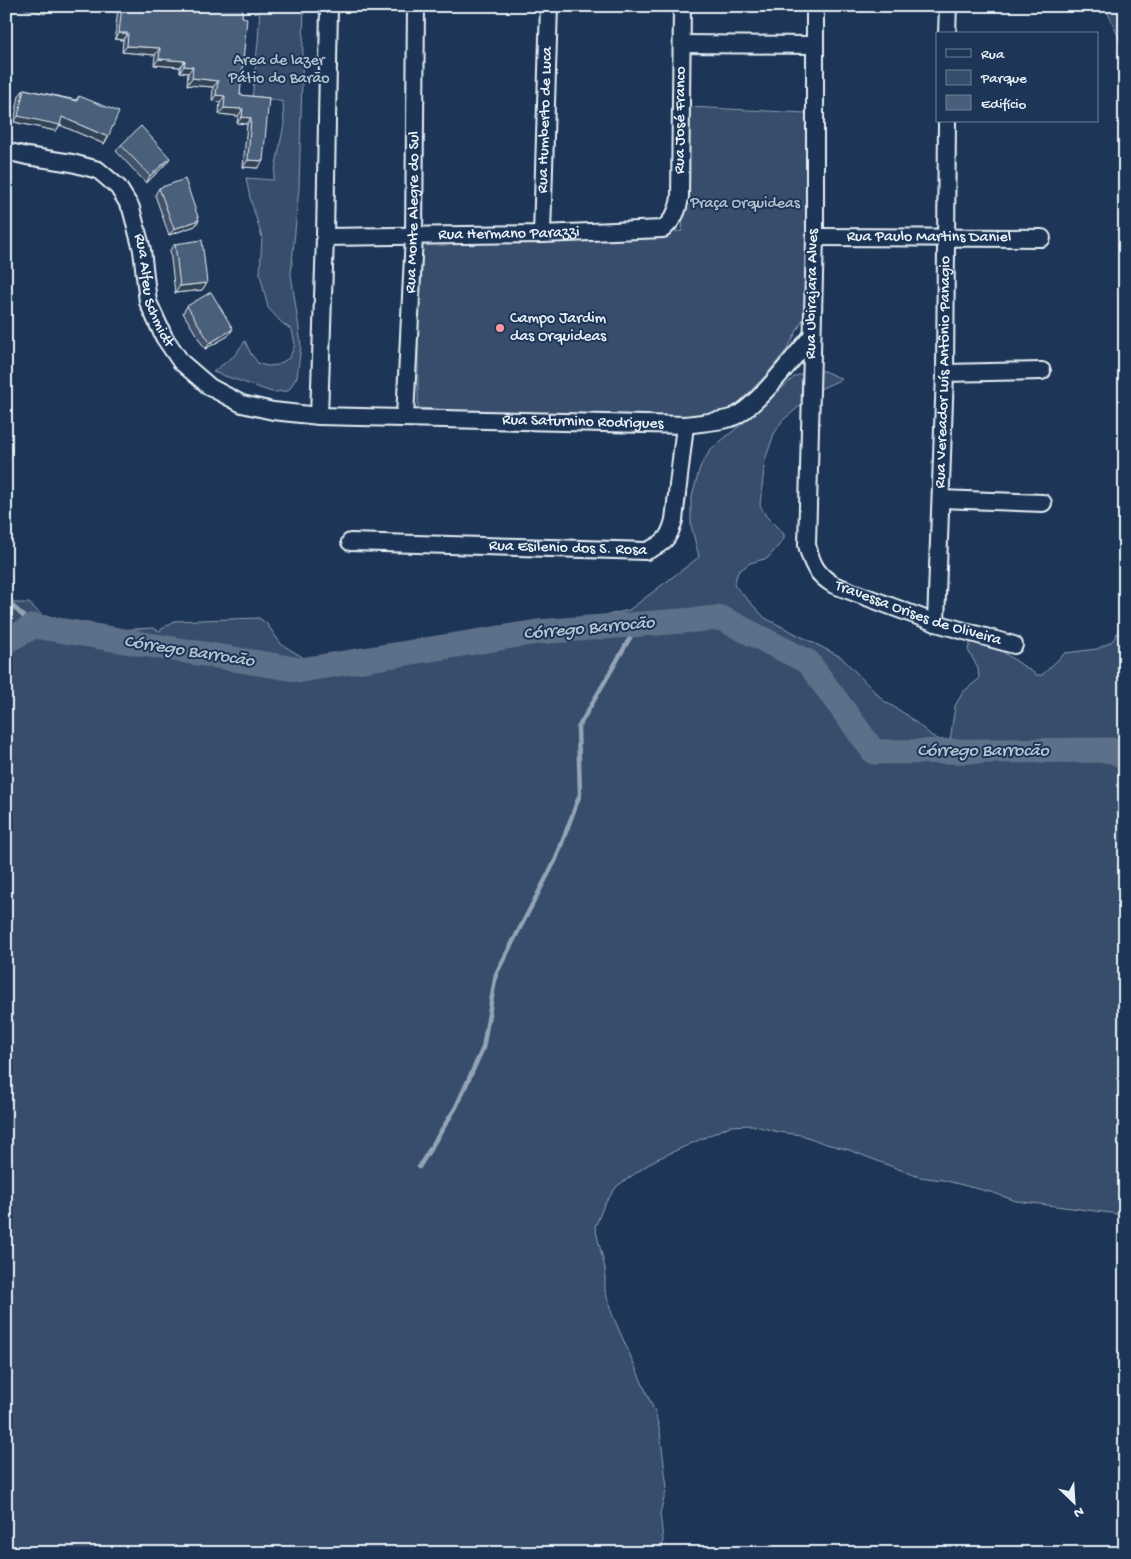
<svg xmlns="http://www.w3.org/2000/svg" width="1131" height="1559" font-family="'Gochi Hand',sans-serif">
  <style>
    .green { fill: #374d6c; stroke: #909fb2 }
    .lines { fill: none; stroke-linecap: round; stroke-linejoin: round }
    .stream { stroke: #95a4b5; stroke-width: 4.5 }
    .river { stroke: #5d7089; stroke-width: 25 }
    .street-casing { stroke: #e8f1f8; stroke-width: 20 }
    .street { stroke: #1d3557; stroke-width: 16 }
    .wall { fill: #3f5169; stroke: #e8f1f8 }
    .shaded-wall { fill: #334255; stroke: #e8f1f8 }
    .building { fill: #495e7a; stroke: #e8f1f8 }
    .poi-dot { fill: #ff9aa2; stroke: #1d3557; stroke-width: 2 }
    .labels { text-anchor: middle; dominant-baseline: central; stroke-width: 4; stroke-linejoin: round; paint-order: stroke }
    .park-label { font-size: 16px; fill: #b3c0ce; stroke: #1d3557 }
    .street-label { font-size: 16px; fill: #e8f1f8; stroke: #1d3557 }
    .poi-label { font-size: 16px; fill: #e8f1f8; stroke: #1d3557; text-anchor: start }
    .water-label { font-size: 18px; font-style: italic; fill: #b7c4d1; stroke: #1d3557 }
  </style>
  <rect width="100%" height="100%" fill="#1d3557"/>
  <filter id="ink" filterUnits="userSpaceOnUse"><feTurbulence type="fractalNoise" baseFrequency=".02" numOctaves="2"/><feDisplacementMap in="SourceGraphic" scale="10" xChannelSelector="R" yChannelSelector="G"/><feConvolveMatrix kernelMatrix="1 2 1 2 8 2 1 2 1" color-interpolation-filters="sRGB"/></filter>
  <g filter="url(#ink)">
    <path class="green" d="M260 6H304L299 188 291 274 299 329 301 346 297 377 288 391 272 392 213 372 235 355 245 341 251 354 259 364 268 366 278 365 290 357 295 344 292 330 282 323 268 308 260 274 262 237 250 198 246 178 273 180 284 124 283 102 270 99 252 100 258 41Z
      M1105 6H1125V52Z
      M689 107 806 113 807 292 803 319 788 348 767 374 730 412 676 425 418 408V240L682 231Z
      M809 370 824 371 842 379 820 389 782 421 774 434 765 460 760 505 766 516 784 534V539L768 558 750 563 738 572 734 585 765 618 841 657 884 701 907 715 932 736 944 742 950 741 955 706 963 692 979 679 978 668 968 650 970 643 978 641 991 644 1037 675H1042L1065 653 1097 649 1111 642 1116 636 1125 611V1216L1111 1213 1016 1201 994 1193 943 1180 919 1177 849 1150 823 1143 802 1135 778 1132 752 1125 730 1126 655 1160 617 1186 604 1205 595 1227 605 1268V1290L612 1314 655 1412 660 1432 667 1488 660 1513 663 1539 662 1553H6V593L15 603H29L61 633 153 628 159 631 174 621 259 618 267 624 281 644 304 658 367 669 393 667 430 655 465 653 493 648 577 622 629 610 699 557 691 525V500L700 467 711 449 759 410 794 377Z"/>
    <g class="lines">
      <path class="stream" d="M6 600 34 626
        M419 1167 456 1107 483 1048 496 974 556 859 580 794 578 728 638 624"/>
      <path class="river" d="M6 641 34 626 301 670 537 632 721 618 808 662 874 752 1111 750 1125 757"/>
      <g class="street-casing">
        <g id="street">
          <path id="s1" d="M815 6V237L807 545C812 565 817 575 834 585L936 623 1014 645"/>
          <path d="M947 34 948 6"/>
          <path d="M682 44 814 45"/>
          <path id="s2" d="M6 151 27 156 72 163 98 170 118 187 131 208 142 250 148 302 164 337 181 362 210 387 242 404 273 411 319 416 685 425C699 423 717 422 731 418 756 409 793 357 812 336"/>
          <path id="s3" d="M542 234 549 6"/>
          <path id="s4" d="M325 237 542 234 663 229C674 219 678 211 680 197L682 6"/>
          <path id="s5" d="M815 237 1042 238"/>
          <path d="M945 373 1042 371"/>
          <path d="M319 416 325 237 329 6"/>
          <path id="s6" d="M405 417 414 236 416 6"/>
          <path d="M941 499 1043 503"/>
          <path id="s7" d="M350 542 647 551C664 543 669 539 674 520L685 425"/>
          <path id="s8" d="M936 623 945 373 947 121"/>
        </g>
      </g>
      <use href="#street" class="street"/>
    </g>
    <path class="wall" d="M118 6H243L242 17 240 95 269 98 258 168 243 167 247 124 237 123 238 116 219 114 220 102 212 101 213 87 187 85 188 73 180 72V67L154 65 155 55 122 52 123 40 115 39Z
      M24 89 76 100 79 96 108 137 104 144 60 125 56 131 14 122 19 96Z
      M121 145 166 164 146 183 116 151Z
      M159 188 199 220 195 226 169 235 155 195Z
      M175 244 207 283 202 290 175 293 170 250Z
      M187 306 228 336 205 349 183 313Z"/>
    <path class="shaded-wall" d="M19 6H44L49 7 45 14 18 7Z
      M119 33H128L123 40 115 39Z
      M127 46 160 48 155 55 122 52Z
      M159 59 185 61 180 67 154 65Z
      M184 66 193 67 188 73 180 72Z
      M192 78 218 81 213 87 187 85Z
      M216 95 225 96 220 102 212 101Z
      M224 108 243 109 238 116 219 114Z
      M18 116 62 117 108 137 104 144 60 125 56 131 14 122Z
      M242 117 251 118 247 124 237 123Z
      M170 158 166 164 146 183 150 176Z
      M248 160 263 161 258 168 243 167Z
      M199 220 195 226 169 235 174 229Z
      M207 283 202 290 175 293 180 286Z
      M233 329 228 336 205 349 210 343Z"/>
    <path class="building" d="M122 6H243L242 17 247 18 240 95 269 98 263 161 248 160 251 118 242 117 243 109 224 108 225 96 216 95 218 81 192 78 193 67 184 66 185 61 159 59 160 48 127 46 128 33H119Z
      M6 73 13 79 6 86Z
      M24 89 77 101 79 96 119 112 108 137 62 117 60 125 18 116Z
      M141 126 170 158 150 176 121 145Z
      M185 179 199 220 174 229 159 188Z
      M202 240 207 283 180 286 175 244Z
      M211 292 233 329 210 343 187 306Z"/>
  </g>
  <circle class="poi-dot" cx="500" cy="328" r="5"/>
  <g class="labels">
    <g class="park-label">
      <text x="279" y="61">Area de lazer<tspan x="279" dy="18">Pátio do Barão</tspan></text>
      <text x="745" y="204">Praça Orquideas</text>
    </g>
    <g class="street-label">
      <text stroke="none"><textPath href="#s3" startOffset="114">Rua Humberto de Luca</textPath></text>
      <text stroke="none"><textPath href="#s4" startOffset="452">Rua José Franco</textPath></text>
      <text stroke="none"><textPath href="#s6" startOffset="205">Rua Monte Alegre do Sul</textPath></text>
      <text stroke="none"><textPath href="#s4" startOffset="184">Rua Hermano Parazzi</textPath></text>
      <text stroke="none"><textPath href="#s5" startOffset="114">Rua Paulo Martins Daniel</textPath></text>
      <text stroke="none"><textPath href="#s2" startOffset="231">Rua Alfeu Schmidt</textPath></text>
      <text transform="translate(813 294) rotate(-89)">Rua Ubirajara Alves</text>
      <text stroke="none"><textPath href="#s8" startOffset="251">Rua Vereador Luís Antônio Panagio</textPath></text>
      <text stroke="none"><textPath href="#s2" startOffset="726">Rua Saturnino Rodrigues</textPath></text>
      <text stroke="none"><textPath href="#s7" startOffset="218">Rua Esilenio dos S. Rosa</textPath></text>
      <text stroke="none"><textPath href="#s1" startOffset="678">Travessa Orises de Oliveira</textPath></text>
    </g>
    <g class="poi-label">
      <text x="510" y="319">Campo Jardim<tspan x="510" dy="18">das Orquideas</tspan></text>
    </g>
    <g class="water-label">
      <text transform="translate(589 629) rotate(-5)">Córrego Barrocão</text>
      <text transform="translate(189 652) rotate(9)">Córrego Barrocão</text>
      <text x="983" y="751">Córrego Barrocão</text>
    </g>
  </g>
  <rect width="1131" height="1559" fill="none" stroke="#1d3557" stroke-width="25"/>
  <rect x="12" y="12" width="1106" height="1534" fill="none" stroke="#e8f1f8" stroke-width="2" filter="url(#ink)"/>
  <rect x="936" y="32" width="162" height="90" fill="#1d3557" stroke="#6e8097"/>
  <rect x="946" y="49" width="25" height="8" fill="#1d3557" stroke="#6e8097"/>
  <text x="981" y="58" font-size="15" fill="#e8f1f8">Rua</text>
  <rect x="946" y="70" width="25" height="15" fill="#374d6c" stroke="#6e8097"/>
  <text x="981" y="82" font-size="15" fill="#e8f1f8">Parque</text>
  <rect x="946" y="95" width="25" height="15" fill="#495e7a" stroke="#6e8097"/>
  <text x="981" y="108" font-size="15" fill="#e8f1f8">Edifício</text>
  <g transform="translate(1074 1502) rotate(155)" stroke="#1d3557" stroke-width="4" paint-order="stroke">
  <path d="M0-4L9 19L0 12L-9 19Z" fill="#e8f1f8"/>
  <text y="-8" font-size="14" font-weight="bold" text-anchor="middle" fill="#e8f1f8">N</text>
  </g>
</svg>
